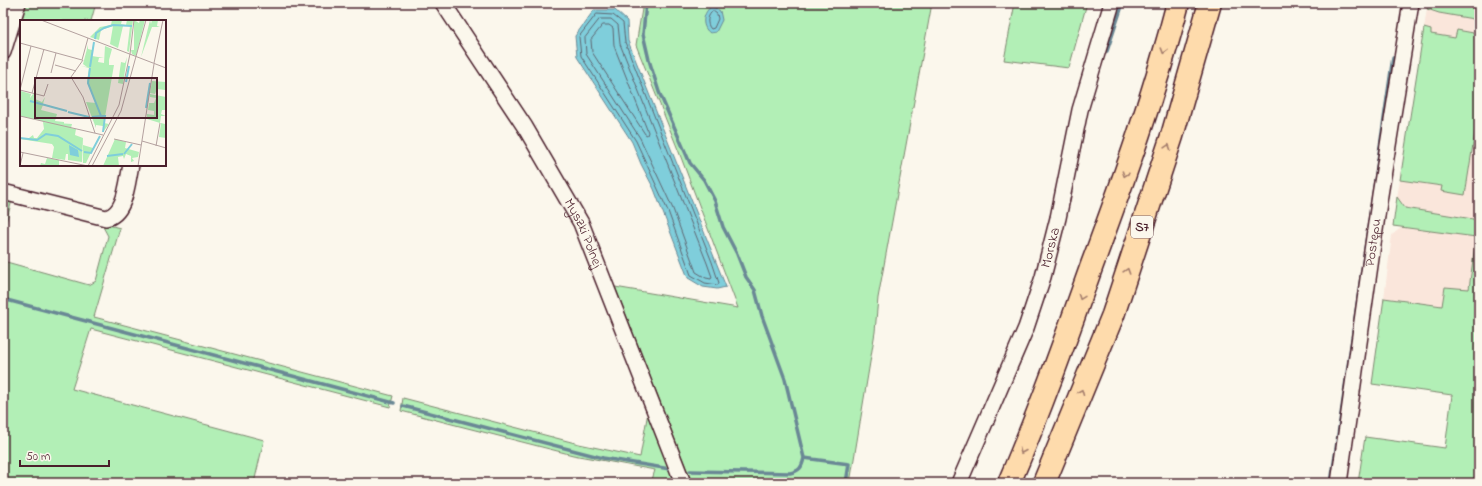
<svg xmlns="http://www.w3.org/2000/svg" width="1482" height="486" font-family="'Indie Flower',sans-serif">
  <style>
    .built { fill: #fae6db }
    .green { fill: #b2efb6; stroke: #7e8770 }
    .water { fill: #7fcedb; stroke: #6a8895 }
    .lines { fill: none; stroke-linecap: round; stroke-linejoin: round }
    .shore { stroke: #5f6571; stroke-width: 1 }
    .stream { stroke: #6a8895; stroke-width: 3.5 }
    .minor-casing { stroke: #4a1f2b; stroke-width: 18 }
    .highway-casing { stroke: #4a1f2b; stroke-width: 25 }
    .minor { stroke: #fbf7ec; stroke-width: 15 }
    .highway { stroke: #fedbac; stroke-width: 22 }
    .oneway { stroke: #a47d6c }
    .labels { text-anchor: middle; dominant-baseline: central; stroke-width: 3; stroke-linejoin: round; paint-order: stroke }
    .shield { fill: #fbf7ec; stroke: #7f6065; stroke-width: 1 }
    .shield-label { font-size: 13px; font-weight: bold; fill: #4a1f2b }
    .street-label { font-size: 14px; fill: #4a1f2b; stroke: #fbf7ec }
    .inset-river { fill: none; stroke: #7fcedb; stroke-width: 2 }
    .inset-road { fill: none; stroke: #b4a19f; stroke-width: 1 }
    .view { fill: #4a1f2b; fill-opacity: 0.15; stroke: #4a1f2b; stroke-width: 2 }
    .inset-edge { fill: none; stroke: #4a1f2b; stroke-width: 2 }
  </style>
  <rect width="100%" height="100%" fill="#fbf7ec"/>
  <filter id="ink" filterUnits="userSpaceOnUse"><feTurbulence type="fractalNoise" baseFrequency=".025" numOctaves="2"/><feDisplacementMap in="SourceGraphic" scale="8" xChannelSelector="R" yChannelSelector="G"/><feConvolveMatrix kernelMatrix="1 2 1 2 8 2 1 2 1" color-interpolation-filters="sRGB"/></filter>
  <g filter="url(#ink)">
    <path class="built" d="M1427 9 1439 13 1479 20V34L1457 30 1456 38 1431 34V30L1424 28Z
      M1475 132H1479V220L1405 208 1397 197 1400 180 1442 186V191Z
      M1402 227 1476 237 1469 289 1442 306 1384 298 1392 235Z"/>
    <path class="green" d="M23 3H96L91 21H21V26L17 25Z
      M643 3H932L878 298 875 332 850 483H692L615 287 738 308 679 152 636 45Z
      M1015 3H1087L1069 68 1004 60Z
      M1428 3H1479V20L1439 13 1427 9Z
      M1424 28 1431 30V34L1455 38 1457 30 1479 34V132H1475L1465 195 1441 191 1442 186 1400 180Z
      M3 197 12 200 3 234Z
      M1397 197 1405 208 1479 220V483H1358L1365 437 1445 448 1452 395 1372 384 1384 298 1442 306 1445 287 1469 289 1476 237 1393 226Z
      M101 223 120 228 94 317 393 396 390 407 91 329 72 389 264 440 254 483H3V261L89 285 96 281 108 236Z
      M403 398 579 444 640 457 648 412 676 483H651L655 470 573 455 401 411Z"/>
    <path class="water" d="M712 6 720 11 722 20 716 32 710 33C700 26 703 12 712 6Z
      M594 10H615L627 21 628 41 726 287 717 289 703 287 688 278 654 189 641 164 632 142 577 57 575 36Z"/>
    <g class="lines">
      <path class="shore" d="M713 11 717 14 718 19 714 28 711 29C706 24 707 15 713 11Z
        M597 14 613 15 623 23 625 42 712 262 719 283 718 285 705 283 691 275 668 211 636 141 581 56 579 37Z
        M600 19H611L618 25 620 44 707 263 712 277 711 279 706 278 696 272 673 209 640 138 586 54 585 38Z
        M603 25H609L613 28 614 46 648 132 647 135 645 134 592 52 591 40Z"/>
      <path class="stream" d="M646 3 643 34 649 60 659 92 690 163 704 180 715 201 723 227 737 254 746 277 755 290 762 316 785 379 804 458C802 467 800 471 790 473L690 471
        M1107 51 1123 3
        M3 299 394 403
        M403 406 603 458 670 469
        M804 458 849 464 846 483
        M1331 483 1393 57"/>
      <g class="minor-casing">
        <g id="minor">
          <path id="s1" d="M443 3 525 127 581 223 683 483"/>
          <path d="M3 52 18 3"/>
          <path d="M3 192 106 218C126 214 127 182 131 165"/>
          <path id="s2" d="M959 483 1026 328 1043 277 1058 218 1080 110 1112 3"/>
          <path id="s3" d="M1339 483 1380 195 1411 3"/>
        </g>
      </g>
      <g class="highway-casing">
        <path id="highway" d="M1009 483C1040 411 1066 338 1092 265 1124 179 1155 92 1178 3
          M1044 483 1113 315 1172 136 1210 3"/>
      </g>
      <use href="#minor" class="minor"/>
      <use href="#highway" class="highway"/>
    </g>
    <defs><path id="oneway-chevron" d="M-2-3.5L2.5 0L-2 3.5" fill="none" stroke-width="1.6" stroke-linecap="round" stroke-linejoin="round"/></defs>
    <g class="oneway">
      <use href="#oneway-chevron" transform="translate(1164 51) rotate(107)"/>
      <use href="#oneway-chevron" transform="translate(1168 147) rotate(-72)"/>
      <use href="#oneway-chevron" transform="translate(1125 174) rotate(109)"/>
      <use href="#oneway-chevron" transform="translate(1127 271) rotate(-72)"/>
      <use href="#oneway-chevron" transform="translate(1081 297) rotate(110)"/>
      <use href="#oneway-chevron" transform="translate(1081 392) rotate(-68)"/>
      <use href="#oneway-chevron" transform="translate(1022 451) rotate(113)"/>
    </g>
  </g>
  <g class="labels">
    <rect class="shield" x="1131" y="216" width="22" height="22" rx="3"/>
    <g class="shield-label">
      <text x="1142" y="227">S7</text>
    </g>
    <g class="street-label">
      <text stroke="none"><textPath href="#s1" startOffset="270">Myszki Polnej</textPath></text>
      <text stroke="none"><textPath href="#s3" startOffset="243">Postępu</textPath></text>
      <text stroke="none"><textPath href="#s2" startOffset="253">Morska</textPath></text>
    </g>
  </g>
  <g transform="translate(20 20)">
    <rect width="146" height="146" fill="#fbf7ec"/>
    <path d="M92 0H102L101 4 106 5 107 0H113L109 32 107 31 110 6H103L98 28 90 24 93 6 81 10 79 20 70 17 80 7 91 5ZM114 0 119 3 120 0H125L116 36 112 34 111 30H114ZM130 0 131 4 132 0H138L137 6 140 7H132L121 37ZM74 22 72 36 84 38H79L78 42 84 43 85 26 92 29 89 40V45H94L84 103 89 104 83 112V106L76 105V108L66 82 76 83 67 62 69 48 61 46 67 47 63 44 68 25V29L72 30ZM107 37 103 64 98 63 101 42 105 43ZM132 61 146 62 145 70 137 69 135 74 130 73ZM1 71 11 74 10 78 13 74 16 75 15 79 22 82 25 77 23 84 47 91 23 85 21 90 37 94 35 101 44 102V106L0 96ZM130 74 146 77V90H142L141 94 146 96H141L140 103 127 99V94L134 95V91L128 90 129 83H134L136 78 130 77ZM146 98V118L139 117 141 103 145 104ZM23 102 52 104 51 108 56 109 55 115 63 118 62 142 48 140V134H46L45 140 32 138 34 127 32 124 0 119 9 118 13 115 14 118H17L24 109ZM95 119 106 122 105 128 119 132 118 137 112 138 114 141 111 142V136L106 134 104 139 103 136 98 137 99 146H83ZM63 125 73 128 66 143H63ZM27 138 39 140V145L42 146H20L21 143 25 144Z" fill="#b2efb6"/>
    <path d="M49 125 58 130 59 137 50 135Z" fill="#7fcedb"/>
    <path class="inset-river" d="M75 19 76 13 84 8 93 5 112 6M70 47 74 22M70 48 68 63 81 96 72 97M106 62 109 46M10 81 47 91M126 88 130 63M48 92 69 97M82 96H85L83 112M0 118 17 120 26 114 38 116 62 131M64 132 71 133 80 116M104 134 112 124M87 136 103 134"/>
    <path class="inset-road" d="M21 0 146 48M0 23 62 40 68 18M110 34 114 0M63 40 51 57 63 77 75 113M134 43 143 0M35 45 56 51M31 53 36 33M0 70 11 26M0 70 24 76 28 64M12 73 24 29M0 96 83 115M94 119 121 125M122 121 146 128M136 126 140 103M0 132 68 146M0 146 3 133M68 146 99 85 110 34M72 146 101 91 126 0M118 146 134 44"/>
    <path class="view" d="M15 58H137V98H15Z"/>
    <rect width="146" height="146" class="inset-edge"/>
  </g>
  <rect width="1482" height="486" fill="none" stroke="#fbf7ec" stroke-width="16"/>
  <rect x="8" y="8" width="1466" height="470" fill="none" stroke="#4a1f2b" stroke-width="1.5" filter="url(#ink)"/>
  <path d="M20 460v6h89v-6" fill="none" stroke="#4a1f2b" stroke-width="2"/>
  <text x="26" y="460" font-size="12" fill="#4a1f2b" stroke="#fbf7ec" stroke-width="3" paint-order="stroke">50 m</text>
</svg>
